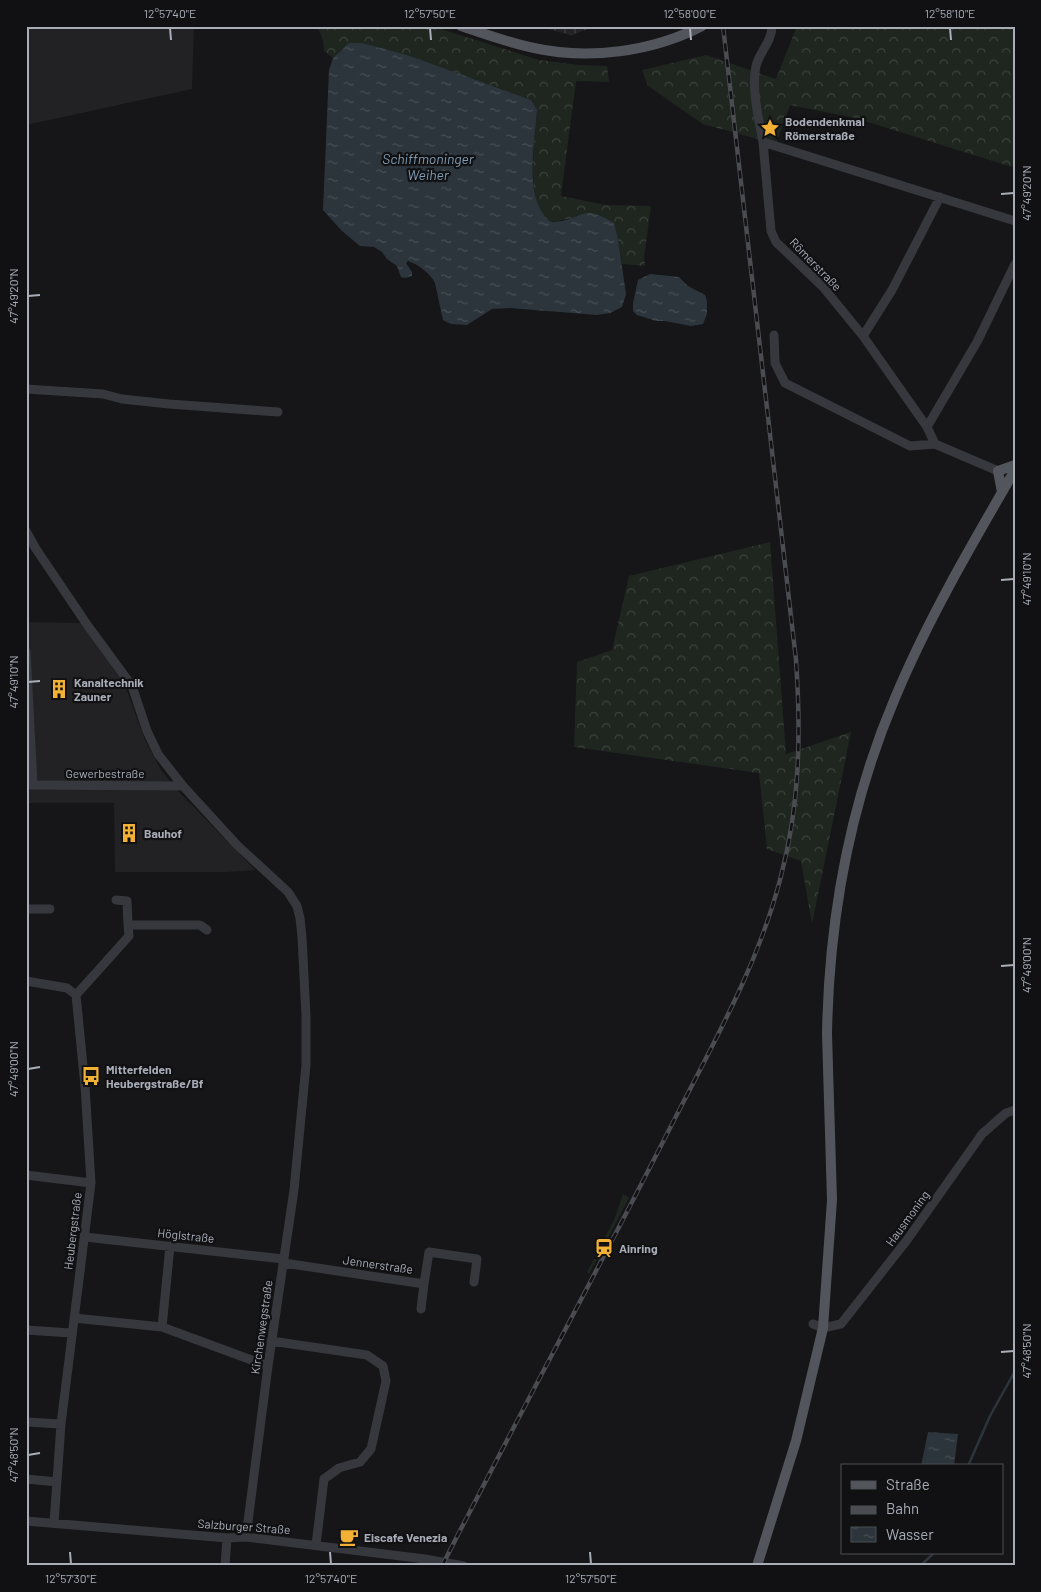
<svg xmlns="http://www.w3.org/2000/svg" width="1041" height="1592" font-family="Barlow,sans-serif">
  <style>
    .built { fill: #222225 }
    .industrial { fill: url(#industrial-grid) }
    .grass { fill: #1e261f }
    .forest { fill: url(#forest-crowns) }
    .water { fill: url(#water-ripples) }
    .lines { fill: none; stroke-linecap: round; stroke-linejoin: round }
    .stream { stroke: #2c353c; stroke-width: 2.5 }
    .minor { stroke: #37383d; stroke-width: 9 }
    .major { stroke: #53555c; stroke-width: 10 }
    .rail-casing { stroke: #4a4c52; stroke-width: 4.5 }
    .rail { stroke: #111113; stroke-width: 2.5; stroke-dasharray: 8; stroke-linecap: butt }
    .ticks { fill: none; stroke: #a8adb8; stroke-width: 2 }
    .labels { text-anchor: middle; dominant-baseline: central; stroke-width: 4.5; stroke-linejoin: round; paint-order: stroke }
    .poi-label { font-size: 12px; font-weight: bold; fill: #a8adb8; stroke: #111113; text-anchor: start }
    .street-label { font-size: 12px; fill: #a8adb8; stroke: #111113 }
    .water-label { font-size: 14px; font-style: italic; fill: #7f9bb3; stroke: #111113 }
    .neatline { fill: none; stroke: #a8adb8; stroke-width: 2 }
    .ticks-label { font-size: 12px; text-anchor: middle; fill: #a8adb8 }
  </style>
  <defs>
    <pattern id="industrial-grid" width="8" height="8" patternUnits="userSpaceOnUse" patternTransform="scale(1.25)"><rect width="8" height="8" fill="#222225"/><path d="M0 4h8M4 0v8" fill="none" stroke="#3f3f43"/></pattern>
    <pattern id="forest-crowns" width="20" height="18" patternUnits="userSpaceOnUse" patternTransform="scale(1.25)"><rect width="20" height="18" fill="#1e261f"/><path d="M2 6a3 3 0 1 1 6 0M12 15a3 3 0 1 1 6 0" fill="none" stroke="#3c433d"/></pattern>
    <pattern id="water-ripples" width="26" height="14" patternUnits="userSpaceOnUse" patternTransform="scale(1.25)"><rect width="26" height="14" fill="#2c353c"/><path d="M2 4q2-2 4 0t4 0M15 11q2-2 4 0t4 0" fill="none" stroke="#485056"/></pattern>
  </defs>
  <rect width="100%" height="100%" fill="#161618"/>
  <path class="built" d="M26 26H194L192 89 26 125Z
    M26 622 82 623 123 680 145 740 161 770 176 789 255 870 227 872H115L114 803H26Z"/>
  <path class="industrial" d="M536 26H598L571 35Z"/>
  <path class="grass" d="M623 1194 629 1198 589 1274 587 1272 614 1220Z"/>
  <path class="forest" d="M317 26H431L539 60 579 65 607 66 609 82 576 81 561 196 606 205 651 206 644 258 645 266 622 264 618 240 583 213C576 218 570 219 562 220 558 221 554 222 550 221 523 212 536 133 537 111L503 89 471 79 410 56 342 49 333 58 324 51 323 40Z
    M797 26H1015V161L1012 167 855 118 790 105 776 144 703 124 648 86 642 70 706 55 776 79Z
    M770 542 786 754 851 732 812 924 801 861 767 849 759 773 574 747 577 662 612 650 629 576Z"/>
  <path class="water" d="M349 43H362L410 56 531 100 537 110C535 140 525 192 544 215 546 219 548 221 553 222 563 222 573 218 582 214 593 210 605 218 614 223L618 240 626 294 622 307 610 313 597 315 510 308 492 309 467 325 451 324 443 320 435 283C430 273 418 264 408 261L406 263 412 272V276L405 278 401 277 397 266 387 259 382 252 374 247 360 246 342 231 323 210 329 70 333 58Z
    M650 274 679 277 688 286 705 295 707 301V314L703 324 691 326 665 321H656L637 315 633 311V303L638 280Z
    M928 1432 958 1434 954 1466H921Z"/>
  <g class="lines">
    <path class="stream" d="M968 1466 990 1416 1015 1371
      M920 1566 934 1553"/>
    <path class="minor" d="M763 142C759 120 751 88 756 66 759 52 772 42 772 26
      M774 335 775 363 785 383 910 446 935 444
      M863 336 892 290 940 197
      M26 389 103 394 122 399 169 404 278 412
      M927 427 977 342 1015 264
      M998 471 935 444 927 427 863 336 823 287 776 242 771 231 763 142 1015 221
      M26 531 36 549 88 626 132 686 147 731 158 754 183 786 237 845 288 892 297 906 300 918 302 937 306 1016V1065L294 1190 268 1366 246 1537
      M26 651 33 785
      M26 785 183 786
      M116 900 127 901 128 925
      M26 909H50
      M26 981 67 988 76 995 85 1086 91 1183 61 1424 54 1523
      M76 995 129 936 128 925H200L207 930
      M26 1175 91 1183
      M85 1237 284 1259
      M284 1263 424 1284 429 1252 477 1259 474 1282
      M421 1309 424 1284
      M74 1318 162 1327 268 1366
      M813 1324 823 1328 841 1324 907 1240 982 1134 1006 1113 1015 1110
      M162 1327 170 1246
      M26 1330 71 1333
      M271 1341 367 1355 383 1366 386 1381 371 1449 360 1462 339 1468 324 1479 316 1545
      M26 1422 61 1424
      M26 1479 57 1482
      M26 1521 227 1538 246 1537 425 1559 464 1566
      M225 1566 227 1538"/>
    <path class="major" d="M461 26C485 34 509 43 534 48 588 60 652 52 702 26
      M1002 492 998 471 1015 465
      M757 1566 796 1441 823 1328 832 1200 827 1034C829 919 850 804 895 698 928 619 972 544 1015 470"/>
    <g class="rail-casing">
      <path id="rail" d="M442 1566C516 1420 595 1276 669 1130 711 1047 758 967 781 876 800 804 801 734 796 660L723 26"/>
    </g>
    <use href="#rail" class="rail"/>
  </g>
  <path class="ticks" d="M170 28 171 40M430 28 431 40M690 28 691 40M950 28 951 40M1001 194 1014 193M28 296 40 295M1001 580 1014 579M28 682 40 681M1001 966 1014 965M28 1069 40 1067M1001 1352 1014 1351M28 1455 40 1453M70 1552 71 1564M330 1552 331 1564M590 1552 591 1564"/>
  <defs>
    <g id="sight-bare" transform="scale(1.5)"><path d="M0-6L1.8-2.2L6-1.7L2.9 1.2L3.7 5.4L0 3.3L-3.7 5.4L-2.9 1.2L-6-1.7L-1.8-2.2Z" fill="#f2b134" stroke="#111113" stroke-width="2.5" paint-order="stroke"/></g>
    <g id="building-bare" transform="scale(1.5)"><path d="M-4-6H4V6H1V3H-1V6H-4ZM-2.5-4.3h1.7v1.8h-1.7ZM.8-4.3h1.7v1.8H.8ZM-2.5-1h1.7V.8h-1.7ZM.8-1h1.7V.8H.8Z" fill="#f2b134" stroke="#111113" stroke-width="2.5" paint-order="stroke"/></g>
    <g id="bus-bare" transform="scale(1.5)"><path d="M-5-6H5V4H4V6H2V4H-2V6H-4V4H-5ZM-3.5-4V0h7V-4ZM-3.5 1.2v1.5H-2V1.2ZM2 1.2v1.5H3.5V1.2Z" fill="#f2b134" stroke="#111113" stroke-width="2.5" paint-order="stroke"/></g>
    <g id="station-bare" transform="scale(1.5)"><path d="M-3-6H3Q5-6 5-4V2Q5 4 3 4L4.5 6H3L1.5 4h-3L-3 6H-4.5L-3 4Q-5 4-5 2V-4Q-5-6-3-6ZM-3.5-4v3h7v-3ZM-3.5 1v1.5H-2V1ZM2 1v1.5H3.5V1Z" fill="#f2b134" stroke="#111113" stroke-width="2.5" paint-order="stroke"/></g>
    <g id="cafe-bare" transform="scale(1.5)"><path d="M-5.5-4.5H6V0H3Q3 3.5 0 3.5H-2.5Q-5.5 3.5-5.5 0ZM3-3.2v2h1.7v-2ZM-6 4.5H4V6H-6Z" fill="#f2b134" stroke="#111113" stroke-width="2.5" paint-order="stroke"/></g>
  </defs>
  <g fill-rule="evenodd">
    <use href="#sight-bare" x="770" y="128"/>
    <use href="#building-bare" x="59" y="689"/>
    <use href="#building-bare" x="129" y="833"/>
    <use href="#bus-bare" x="91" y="1076"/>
    <use href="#station-bare" x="604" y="1248"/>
    <use href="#cafe-bare" x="349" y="1537"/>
  </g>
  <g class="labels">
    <g class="poi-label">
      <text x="785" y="121">Bodendenkmal<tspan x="785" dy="14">Römerstraße</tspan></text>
      <text x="74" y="682">Kanaltechnik<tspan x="74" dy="14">Zauner</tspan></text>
      <text x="144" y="833">Bauhof</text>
      <text x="106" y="1069">Mitterfelden<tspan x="106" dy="14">Heubergstraße/Bf</tspan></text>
      <text x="619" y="1248">Ainring</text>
      <text x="364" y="1537">Eiscafe Venezia</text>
    </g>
    <g class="street-label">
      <text transform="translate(816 264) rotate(46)">Römerstraße</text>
      <text x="105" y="773">Gewerbestraße</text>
      <text transform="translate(907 1218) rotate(-54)">Hausmoning</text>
      <text transform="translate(72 1231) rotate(-83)">Heubergstraße</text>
      <text transform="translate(186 1235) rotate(6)">Höglstraße</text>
      <text transform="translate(378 1264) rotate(8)">Jennerstraße</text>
      <text transform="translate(261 1327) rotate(-82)">Kirchenwegstraße</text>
      <text transform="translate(244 1526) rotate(4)">Salzburger Straße</text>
    </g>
    <g class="water-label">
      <text x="428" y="158">Schiffmoninger<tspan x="428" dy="16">Weiher</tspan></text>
    </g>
  </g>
  <rect width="1041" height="1592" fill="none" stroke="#111113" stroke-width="55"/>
  <rect x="841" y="1464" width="162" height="90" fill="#111113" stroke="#4d4f55"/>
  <rect x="851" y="1481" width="25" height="8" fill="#53555c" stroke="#4d4f55"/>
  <text x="886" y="1490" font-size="15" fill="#a8adb8">Straße</text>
  <rect x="851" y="1506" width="25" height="8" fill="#4a4c52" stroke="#4d4f55"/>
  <text x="886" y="1514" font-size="15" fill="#a8adb8">Bahn</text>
  <rect x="851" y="1527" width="25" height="15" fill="url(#water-ripples)" stroke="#4d4f55"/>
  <text x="886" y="1540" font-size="15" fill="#a8adb8">Wasser</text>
  <rect x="28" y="28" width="986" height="1536" class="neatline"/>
  <g class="ticks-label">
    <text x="170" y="18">12°57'40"E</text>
    <text x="430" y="18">12°57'50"E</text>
    <text x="690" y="18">12°58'00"E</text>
    <text x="950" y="18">12°58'10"E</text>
    <text transform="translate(1027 193) rotate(-90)" y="4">47°49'20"N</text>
    <text transform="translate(14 296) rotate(-90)" y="4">47°49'20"N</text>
    <text transform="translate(1027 579) rotate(-90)" y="4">47°49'10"N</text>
    <text transform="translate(14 682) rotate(-90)" y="4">47°49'10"N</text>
    <text transform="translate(1027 965) rotate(-90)" y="4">47°49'00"N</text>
    <text transform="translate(14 1069) rotate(-90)" y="4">47°49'00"N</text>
    <text transform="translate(1027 1351) rotate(-90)" y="4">47°48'50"N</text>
    <text transform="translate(14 1455) rotate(-90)" y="4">47°48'50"N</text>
    <text x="71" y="1583">12°57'30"E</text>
    <text x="331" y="1583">12°57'40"E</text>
    <text x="591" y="1583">12°57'50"E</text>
  </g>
</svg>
